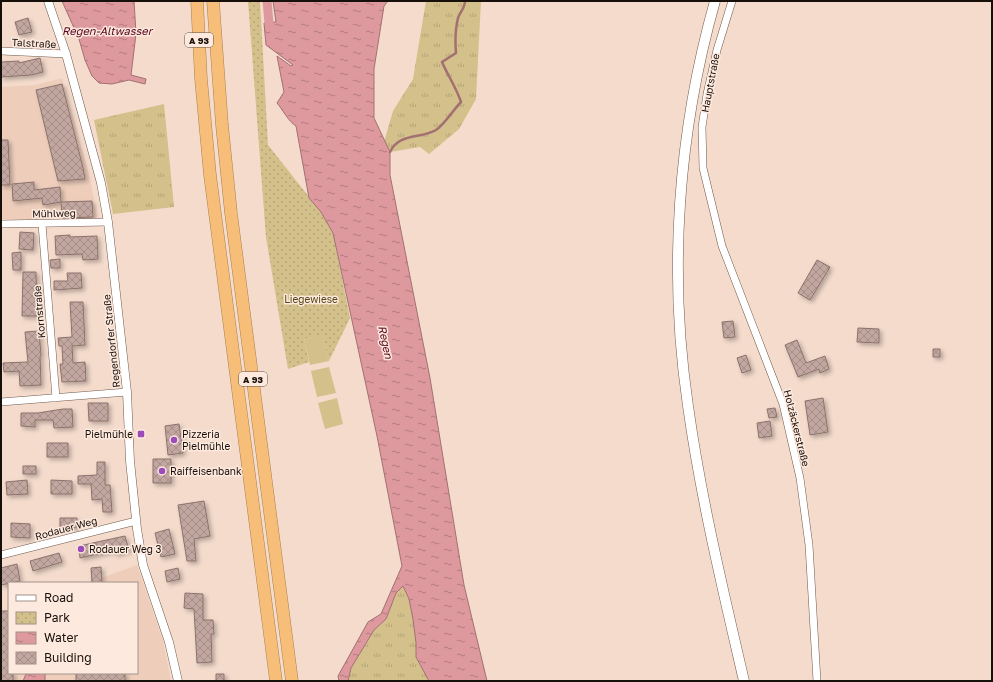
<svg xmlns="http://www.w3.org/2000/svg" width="993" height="682" font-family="'Golos Text',sans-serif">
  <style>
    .built { fill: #eecebb }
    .grass { fill: url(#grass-tufts) }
    .park { fill: url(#park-dots) }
    .pitch { fill: #d3c08a }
    .water { fill: url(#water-ripples); stroke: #a27072 }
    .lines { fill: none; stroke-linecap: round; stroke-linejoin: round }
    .stream { stroke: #a27072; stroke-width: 2.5 }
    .canal { stroke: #de999f; stroke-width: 9 }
    .building { fill: url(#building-cross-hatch); stroke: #8c726c; filter: url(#shadow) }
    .minor-casing { stroke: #6f5a4d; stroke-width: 8 }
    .tertiary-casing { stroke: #6f5a4d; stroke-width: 9 }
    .secondary-casing { stroke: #6f5a4d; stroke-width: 11 }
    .motorway-casing { stroke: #a88152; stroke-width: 13 }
    .minor { stroke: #fff; stroke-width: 7 }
    .tertiary { stroke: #fff; stroke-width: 8 }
    .secondary { stroke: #fff; stroke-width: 10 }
    .motorway { stroke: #f6be79; stroke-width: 12 }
    .poi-dot { fill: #9c4bba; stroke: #fde9dd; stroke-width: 1.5 }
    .labels { text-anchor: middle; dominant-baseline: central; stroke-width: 3; stroke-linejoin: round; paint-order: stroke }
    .shield { fill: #fde9dd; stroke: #5c5049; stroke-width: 1 }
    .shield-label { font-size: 9px; font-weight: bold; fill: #170f0a }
    .street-label { font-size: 10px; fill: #170f0a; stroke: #fde9dd }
    .park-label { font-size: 10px; fill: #544415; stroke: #fde9dd }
    .poi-label { font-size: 10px; fill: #170f0a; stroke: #fde9dd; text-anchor: start }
    .water-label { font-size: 11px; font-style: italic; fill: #58051c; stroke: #fde9dd }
  </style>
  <defs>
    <pattern id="grass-tufts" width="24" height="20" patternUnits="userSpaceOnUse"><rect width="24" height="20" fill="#d3c08a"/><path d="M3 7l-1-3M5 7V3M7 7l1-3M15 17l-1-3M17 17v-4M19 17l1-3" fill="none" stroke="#b4a476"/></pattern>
    <pattern id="park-dots" width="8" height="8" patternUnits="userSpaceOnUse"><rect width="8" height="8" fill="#d3c08a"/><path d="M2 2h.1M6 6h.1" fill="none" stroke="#b4a476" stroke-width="1.8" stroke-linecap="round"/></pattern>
    <pattern id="water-ripples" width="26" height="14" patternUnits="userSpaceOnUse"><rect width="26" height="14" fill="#de999f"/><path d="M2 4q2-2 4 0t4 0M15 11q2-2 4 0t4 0" fill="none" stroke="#b37b80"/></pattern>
    <pattern id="building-cross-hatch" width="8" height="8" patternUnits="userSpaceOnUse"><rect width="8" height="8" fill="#c2a6a0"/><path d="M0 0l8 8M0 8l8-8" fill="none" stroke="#a68e88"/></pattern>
    <filter id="shadow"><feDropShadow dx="2.5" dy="2.5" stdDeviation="2" flood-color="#0004"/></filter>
  </defs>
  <rect width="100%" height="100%" fill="#f4dbcc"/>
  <path class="built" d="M62 78 90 178 97 216 94 219H1V87L35 85Z
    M137 565 163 641 171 681H1V646L9 673H137V583H88Z"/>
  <path class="grass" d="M426 1H481L476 99 459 129 429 154 420 147 390 152 384 142 393 111 413 79Z
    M164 104 174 207 113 214 94 120Z
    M403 585 409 599 413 619 416 643V657L429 681H348L351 668 374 630 386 619 396 593Z"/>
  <path class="park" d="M248 1H260L268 145 321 212 333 233 350 318 329 361 322 335 304 339 309 362 288 369 266 237Z"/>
  <path class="pitch" d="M322 334 329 361 310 365 304 339Z
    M329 367 336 393 317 397 311 371Z
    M337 398 343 424 325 429 318 403Z"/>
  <path class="water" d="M62 1H134L136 34 131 75 146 79 145 84 129 80 112 84 99 83 92 76 85 60 79 39Z
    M273 1H388L384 6 374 69V118L390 152V175L430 378 464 585 487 681H429L416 657V643L413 619 409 599 403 586 396 593 386 619 374 630 351 668 348 681H339L338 676 368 622 381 614 402 566 377 436 333 233 321 212 309 198 296 126C288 121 283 110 277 103L284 92 277 56 291 66 293 65 266 45 264 23 276 22Z
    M45 673V681H23L26 674Z"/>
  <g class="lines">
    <path class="stream" d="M390 152C399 133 420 139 436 130 444 125 454 109 461 102 456 87 448 76 442 62L456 53C455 41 455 30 458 18 460 12 465 8 465 1"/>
    <path class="canal" d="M267 1 269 23"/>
  </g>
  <path class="building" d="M28 18 32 32 19 35 15 22Z
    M40 58 43 72 31 75 1 77V62L19 61V63Z
    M62 84 83 168 85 179 58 181 36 90Z
    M1 140H8L10 185H1Z
    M34 182V190L60 187 61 202 43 205 42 198 13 201 12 184Z
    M92 201 93 217 62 218 61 202Z
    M20 232 34 233 33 250 19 249Z
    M70 235V237L97 236 98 259 83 260 82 254 56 255 55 236Z
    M21 252V270H13L12 253Z
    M60 259V268H51L50 260Z
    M817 260 830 267 810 300 798 293Z
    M23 272H36L37 316H22Z
    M67 273H81L82 288 54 290V281H68Z
    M70 302H83L85 345 72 346 73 363 85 362 86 381 62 382 60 364H63L62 346H59L58 338 72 337Z
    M733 321 735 337 724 338 722 322Z
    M858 328 879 329V343L857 342Z
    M39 331 41 355 40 356 41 385 20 386 19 371 4 372 3 363 28 362 25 332Z
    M797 340 806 363 825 356 829 369 820 373 819 369 798 377 785 345Z
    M933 349H940V357H933Z
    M746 355 751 370 742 373 737 358Z
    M823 398 828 432 810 435 805 401Z
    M88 403H108V421H89Z
    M775 408 777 417 769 418 767 409Z
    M63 409H72L73 427 54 428 53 420H35V427L21 426V413H38Z
    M770 421 772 436 759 438 757 423Z
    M179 424 183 453 168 455 165 426Z
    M47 443H68V457H47Z
    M153 459H171V483H153Z
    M97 462H105V485H110L112 512H103L102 499 92 500 91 484H78V476L97 475Z
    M23 466H36V474H23Z
    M27 480 28 494 7 495 6 482Z
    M51 480 72 481V494H51Z
    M204 501 210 536 194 539 196 561H187L178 505Z
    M60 518H77V527L60 528Z
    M11 523 30 524V538L11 537Z
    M169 529 175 554 161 557 155 533Z
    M125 536 129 550 116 554 115 550 80 558 79 546Z
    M59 553 62 562 33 571 30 561Z
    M17 564 20 581 1 585V568Z
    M101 567 102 583H92L91 568Z
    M178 568 180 579 167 582 165 571Z
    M185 593 203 594V620H213L214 634H211L212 662 197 663 194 609 184 608Z
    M1 611H9V673H13V681H1Z
    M76 673H125V681H76Z
    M216 674H224V681H216Z"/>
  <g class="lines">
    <g class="minor-casing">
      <path id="minor" d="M732 1 717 50 707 94 702 127 703 168 722 246 783 404 800 478 809 545 817 681
        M1 51 66 54
        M1 224 108 222
        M42 224 56 398
        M1 402 127 392
        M1 555 136 521"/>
    </g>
    <g class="tertiary-casing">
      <path id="tertiary" d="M48 1 66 54 101 183 108 222 127 392 130 461 137 529 143 565 169 642 178 681"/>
    </g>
    <g class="secondary-casing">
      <path id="secondary" d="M715 1C678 132 668 271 688 406 701 499 723 590 744 681"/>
    </g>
    <g class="motorway-casing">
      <path id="motorway" d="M197 1 201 79 210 175 276 681
        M213 1 222 125 231 213 292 681"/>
    </g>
    <use href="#minor" class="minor"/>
    <use href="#tertiary" class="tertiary"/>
    <use href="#secondary" class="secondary"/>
    <use href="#motorway" class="motorway"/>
  </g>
  <g class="poi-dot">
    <rect x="137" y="430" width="8" height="8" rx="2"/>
    <circle cx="174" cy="440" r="4"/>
    <circle cx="162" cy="471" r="4"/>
    <circle cx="81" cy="549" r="4"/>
  </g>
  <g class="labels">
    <g class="shield">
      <rect x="185" y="33" width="28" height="14" rx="3"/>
      <rect x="239" y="372" width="28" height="14" rx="3"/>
    </g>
    <g class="shield-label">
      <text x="199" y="40">A 93</text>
      <text x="253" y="379">A 93</text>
    </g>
    <g class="street-label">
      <text transform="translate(34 43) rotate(3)">Talstraße</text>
      <text transform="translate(710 83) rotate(-79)">Hauptstraße</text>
      <text transform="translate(54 213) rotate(-1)">Mühlweg</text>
      <text transform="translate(39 312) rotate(-95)">Kornstraße</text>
      <text transform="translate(111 341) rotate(-96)">Regendorfer Straße</text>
      <text transform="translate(797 428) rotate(76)">Holzäckerstraße</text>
      <text transform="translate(66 528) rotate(-15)">Rodauer Weg</text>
    </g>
    <g class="park-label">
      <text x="311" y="299">Liegewiese</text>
    </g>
    <g class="poi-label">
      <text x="133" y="434" text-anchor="end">Pielmühle</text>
      <text x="182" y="434">Pizzeria<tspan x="182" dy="12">Pielmühle</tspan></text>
      <text x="170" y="471">Raiffeisenbank</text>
      <text x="89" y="549">Rodauer Weg 3</text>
    </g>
    <g class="water-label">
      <text x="107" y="30">Regen-Altwasser</text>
      <text transform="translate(386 342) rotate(78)">Regen</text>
    </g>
  </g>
  <rect width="993" height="682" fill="none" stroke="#170f0a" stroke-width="4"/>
  <rect x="8" y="582" width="130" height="92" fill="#fde9dd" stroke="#a19289"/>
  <rect x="16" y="595" width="20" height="6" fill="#ffffff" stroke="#a19289"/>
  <text x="44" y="602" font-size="12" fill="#170f0a">Road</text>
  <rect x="16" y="612" width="20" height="12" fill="url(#park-dots)" stroke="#a19289"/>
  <text x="44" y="622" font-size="12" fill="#170f0a">Park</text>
  <rect x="16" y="632" width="20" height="12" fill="url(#water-ripples)" stroke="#a19289"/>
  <text x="44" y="642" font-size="12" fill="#170f0a">Water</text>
  <rect x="16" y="652" width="20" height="12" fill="url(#building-cross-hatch)" stroke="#a19289"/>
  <text x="44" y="662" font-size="12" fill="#170f0a">Building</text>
</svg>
